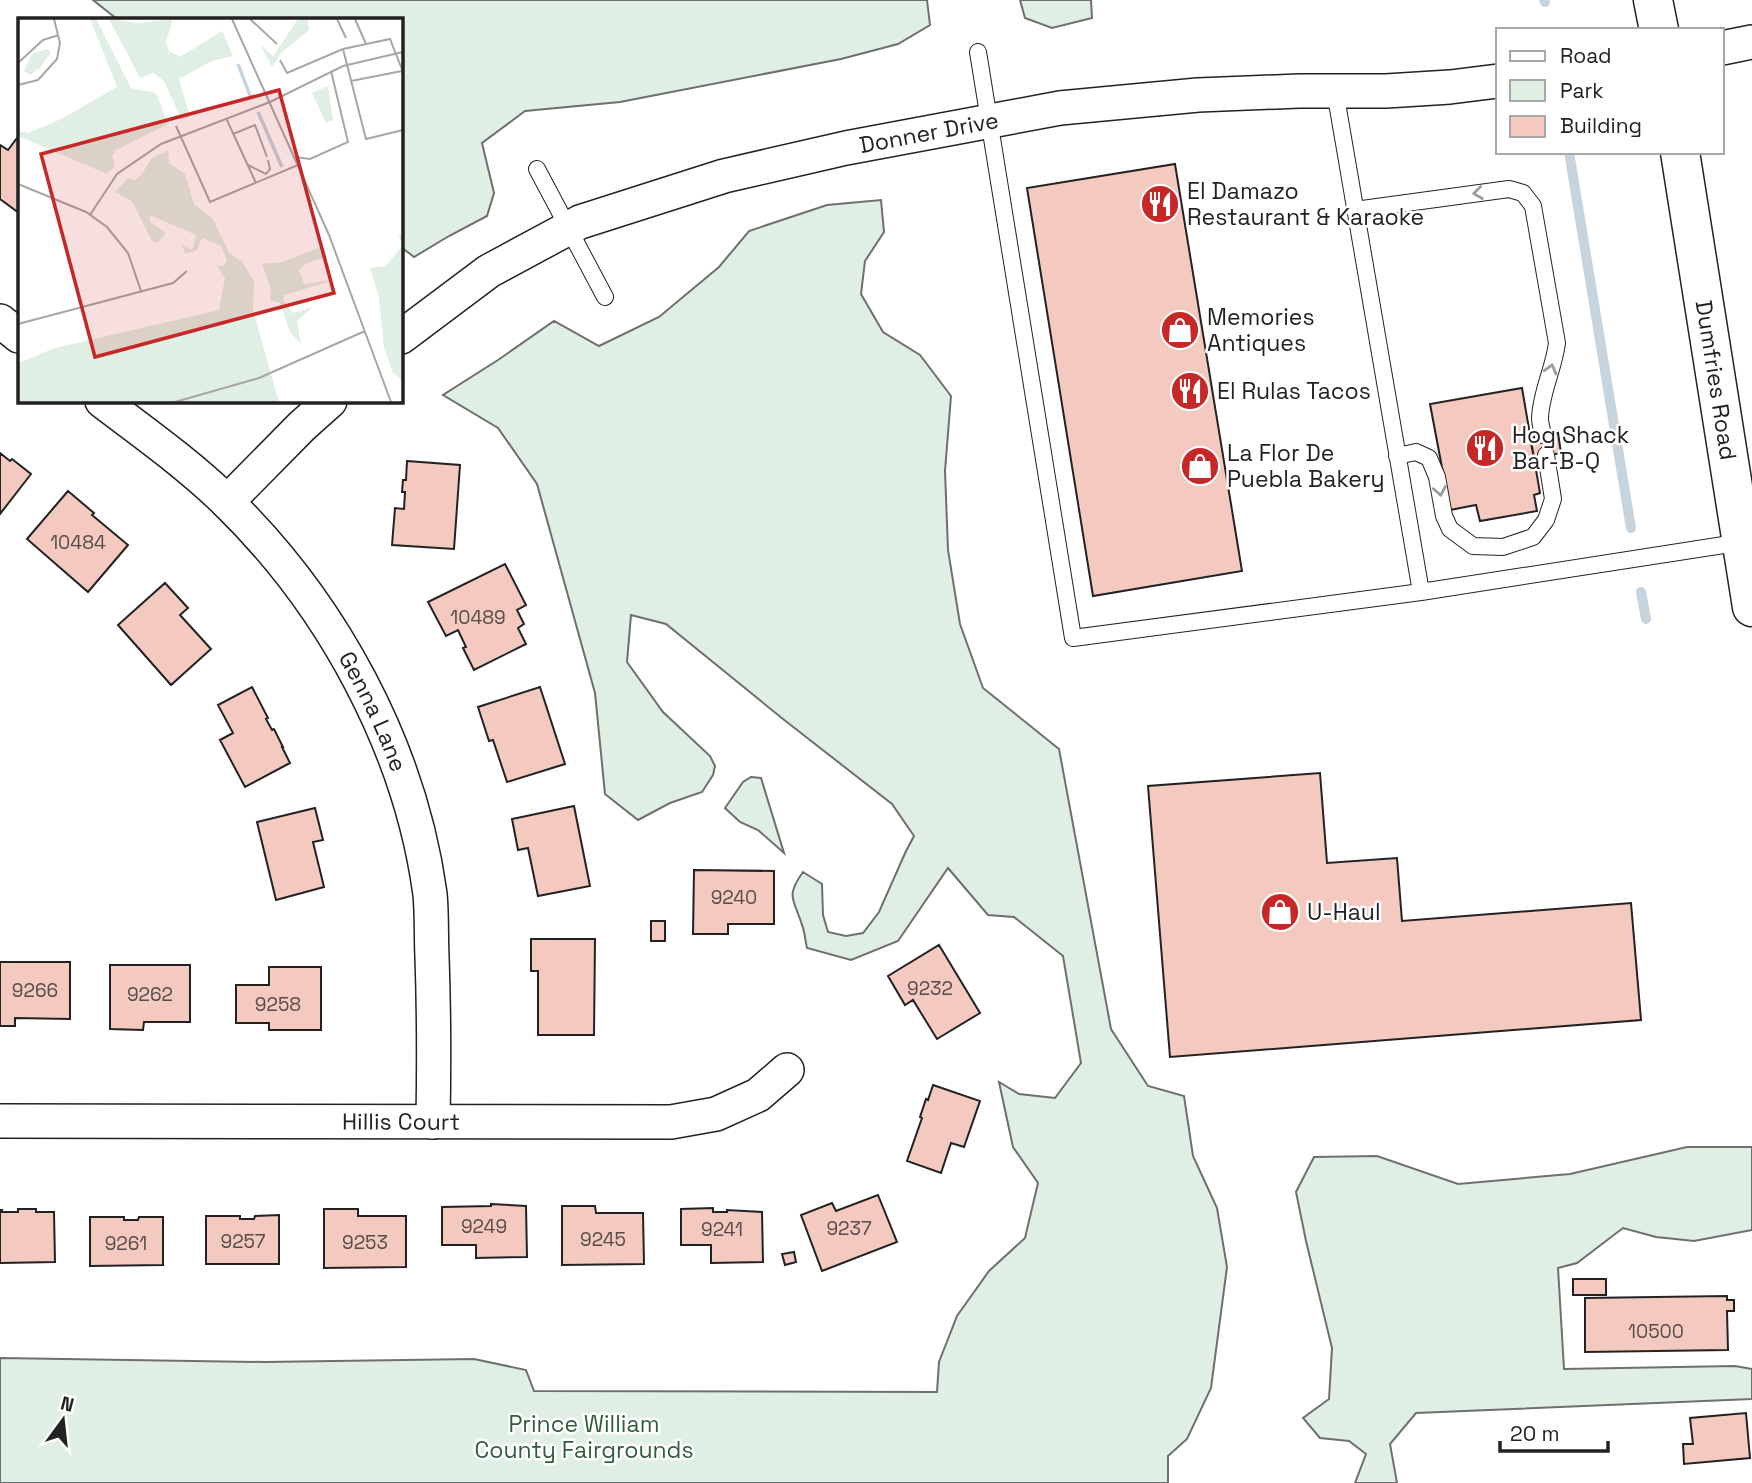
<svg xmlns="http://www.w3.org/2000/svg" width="1752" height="1483" font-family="'Space Grotesk',sans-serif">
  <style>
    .green { fill: #e0efe3; stroke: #6f6f6f; stroke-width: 2 }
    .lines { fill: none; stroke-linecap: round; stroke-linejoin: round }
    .stream { stroke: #c7d3dd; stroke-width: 10 }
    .building { fill: #f3c9c0; stroke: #222; stroke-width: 2 }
    .lane-casing { stroke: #222; stroke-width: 18 }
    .street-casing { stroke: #222; stroke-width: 36 }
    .primary-casing { stroke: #222; stroke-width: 41 }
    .lane { stroke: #fff; stroke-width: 16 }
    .street { stroke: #fff; stroke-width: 33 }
    .primary { stroke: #fff; stroke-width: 38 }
    .oneway { stroke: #9c9c9c }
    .labels { text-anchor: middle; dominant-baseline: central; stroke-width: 5; stroke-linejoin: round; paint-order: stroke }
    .number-label { font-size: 19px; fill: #564c4a }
    .street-label { font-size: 23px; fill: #222; stroke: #fff }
    .poi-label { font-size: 23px; fill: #222; stroke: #fff; text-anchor: start }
    .park-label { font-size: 23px; fill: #2f5e38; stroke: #fff }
    .inset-river { fill: none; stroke: #c7d3dd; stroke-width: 3.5 }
    .inset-road { fill: none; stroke: #a7a7a7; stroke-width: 2 }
    .view { fill: #c62828; fill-opacity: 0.15; stroke: #c62828; stroke-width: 3.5 }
    .inset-edge { fill: none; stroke: #222; stroke-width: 3.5 }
  </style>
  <rect width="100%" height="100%" fill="#fff"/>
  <path class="green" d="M93 0H927L930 25 898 44 841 59 620 102 525 111 482 143 494 193 487 216 449 236 414 257 401 247V19H117Z
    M1020 0H1091L1092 18 1052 28 1025 18Z
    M881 200 884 232 865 261 861 294 883 332 920 355 951 396 945 471 948 550 960 624 983 688 1059 749 1111 1029 1148 1086 1184 1096 1193 1156 1217 1208 1227 1267 1211 1388 1187 1439 1168 1456V1483H0V1358L264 1362 474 1359 526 1370 534 1391 937 1392 939 1362 957 1316 989 1271 1025 1238 1038 1183 1013 1147 999 1082 1019 1094 1055 1098 1081 1063 1063 956 1014 917 988 915 948 868 898 941 851 960 807 948C805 940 805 932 802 925 794 899 785 897 803 872L822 884 823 915 828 932 846 936 863 933 879 912 906 851 914 836 892 804 783 719 666 624 631 615 627 662 663 712 710 756 715 766 713 775 702 792 670 803 638 820 605 794 595 693 537 484 498 428 443 395 498 360 554 321 599 346 659 317 719 267 749 231 827 205Z
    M751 777 761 778 784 853 758 830 740 822 725 808 743 782Z
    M1687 1147H1752V1230L1694 1241 1656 1237 1623 1228 1577 1263 1558 1268 1564 1369 1735 1366 1752 1369V1399L1416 1413 1390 1444 1397 1483H1355L1366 1454 1349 1441 1320 1438 1303 1418 1329 1399 1332 1348 1306 1241 1296 1192 1314 1157 1377 1156 1458 1184 1570 1174Z"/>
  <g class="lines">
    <path class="stream" d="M1544 0 1545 2
      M1569 152 1631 528
      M1641 592 1646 619"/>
  </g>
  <path class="building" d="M17 138 19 139V213L0 199V145L8 150Z
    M1175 164 1242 571 1093 596 1027 188Z
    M1522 388 1540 493 1534 495 1537 511 1480 521 1476 505 1450 510 1430 404Z
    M1558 433 1561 453 1534 458 1530 438Z
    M0 453 10 461 12 459 31 474 0 514Z
    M407 461 460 465 454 549 392 545 395 508 404 509 405 492H402L403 480H406Z
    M68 491 94 513 92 515 128 545 88 592 27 539Z
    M505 564 526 605 517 610 524 624 518 628 526 644 474 670 463 648 466 647 458 630 446 636 428 602Z
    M165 583 188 608 180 615 211 649 171 685 118 625Z
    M252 687 268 718 266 719 272 730 274 729 283 747H282L290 763 245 787 220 740 233 733 218 705Z
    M540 687 565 764 507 782 493 740 489 741 478 707Z
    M1320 773 1327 863 1397 858 1402 921 1631 903 1641 1020 1170 1057 1148 786Z
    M574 806 590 886 538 896 528 848 518 850 512 819Z
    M315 808 323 840 313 842 324 887 276 900 257 822Z
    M694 870 774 871V924H728V934H693Z
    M651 921H665V941H651Z
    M531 939H595L594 1035H538V971H531Z
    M939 945 980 1013 937 1039 913 1000 905 1005 888 976Z
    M0 962H70V1019L15 1018V1026H0Z
    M110 965H190V1022H144L143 1030 110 1029Z
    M269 967H321V1030H269V1023H236V985H269Z
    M933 1085 980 1101 964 1147 951 1143 941 1173 907 1161 922 1118 920 1117 926 1099 928 1100Z
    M878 1195 897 1242 822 1271 801 1215 832 1203 836 1211Z
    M491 1204 526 1206 527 1257 476 1258V1245H442V1207L491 1206Z
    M562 1206H595L596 1213H643L644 1264 562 1265Z
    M713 1208V1212H727V1210L762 1212 763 1262 711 1263V1245H681V1209Z
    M18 1209H36V1212H54L55 1262 0 1263V1210H2V1212H18Z
    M324 1209H358V1216H406V1267L324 1268Z
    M279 1215V1264H206V1216H240V1219H254L255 1216Z
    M90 1217H124V1220H138L139 1217H163V1265L90 1266Z
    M794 1252 796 1262 785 1265 782 1254Z
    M1573 1279H1606V1295H1573Z
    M1727 1296V1300H1734V1311H1727L1728 1350 1585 1352V1298Z
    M1746 1413 1750 1458 1684 1464 1683 1444H1693L1690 1418Z"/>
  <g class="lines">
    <g class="lane-casing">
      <path id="lane" d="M978 52 1073 638 1421 592 1743 542
        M1335 91 1421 592
        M537 169 605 297
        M1355 210 1509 189 1523 193 1533 206 1557 343C1554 368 1541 392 1540 418 1540 423 1542 430 1543 435
        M1397 456 1416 452 1429 458 1437 477 1444 516 1450 529 1473 546 1503 547 1533 537 1546 520 1553 499 1546 455"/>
    </g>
    <g class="street-casing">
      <g id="street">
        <path d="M1722 48 1752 42"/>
        <path d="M0 321 19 336"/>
        <path id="s1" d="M401 337 489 271 580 222 724 176 846 148 1060 108 1198 95 1299 91H1386L1450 87 1498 81"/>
        <path id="s2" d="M102 401C144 433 188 464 226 501 332 604 410 747 430 894 432 914 431 936 432 957 434 1012 434 1067 433 1122"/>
        <path d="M227 502 302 426 330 401"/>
        <path id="s3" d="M0 1121 671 1122 716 1114 758 1095 787 1070"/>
      </g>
    </g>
    <g class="primary-casing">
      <g id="primary">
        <path d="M1653 0 1659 30"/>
        <path id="s4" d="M1680 152 1752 607"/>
      </g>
    </g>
    <use href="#lane" class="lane"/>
    <use href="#street" class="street"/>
    <use href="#primary" class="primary"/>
  </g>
  <defs><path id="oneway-chevron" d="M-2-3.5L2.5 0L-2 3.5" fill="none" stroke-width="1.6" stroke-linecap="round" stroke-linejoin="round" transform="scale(1.75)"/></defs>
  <g class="oneway">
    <use href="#oneway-chevron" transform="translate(1478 193) rotate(172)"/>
    <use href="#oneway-chevron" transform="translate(1551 369) rotate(-74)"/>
    <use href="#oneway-chevron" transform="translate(1440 491) rotate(79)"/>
  </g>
  <defs>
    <g id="restaurant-disc" transform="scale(2.0125)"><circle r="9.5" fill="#c62828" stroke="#fff"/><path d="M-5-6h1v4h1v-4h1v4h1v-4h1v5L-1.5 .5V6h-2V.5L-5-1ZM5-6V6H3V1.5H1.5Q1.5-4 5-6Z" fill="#fff"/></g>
    <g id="shop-disc" transform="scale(2.0125)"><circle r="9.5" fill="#c62828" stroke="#fff"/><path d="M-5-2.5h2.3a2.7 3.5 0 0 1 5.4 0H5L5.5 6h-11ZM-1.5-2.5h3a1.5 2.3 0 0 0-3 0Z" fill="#fff"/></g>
  </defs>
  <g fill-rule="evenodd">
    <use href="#restaurant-disc" x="1160" y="204"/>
    <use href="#shop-disc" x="1180" y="330"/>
    <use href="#restaurant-disc" x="1190" y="391"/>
    <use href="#restaurant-disc" x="1485" y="448"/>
    <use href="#shop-disc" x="1200" y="466"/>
    <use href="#shop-disc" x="1280" y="912"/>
  </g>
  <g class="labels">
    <g class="number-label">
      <text x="78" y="542">10484</text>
      <text x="478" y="617">10489</text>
      <text x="734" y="897">9240</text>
      <text x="930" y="988">9232</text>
      <text x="35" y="990">9266</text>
      <text x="150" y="994">9262</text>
      <text x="278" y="1004">9258</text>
      <text x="484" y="1226">9249</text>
      <text x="849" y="1228">9237</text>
      <text x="722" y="1229">9241</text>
      <text x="603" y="1239">9245</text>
      <text x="243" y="1241">9257</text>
      <text x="365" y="1242">9253</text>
      <text x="126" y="1243">9261</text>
      <text x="1656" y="1331">10500</text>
    </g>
    <g class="street-label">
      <text stroke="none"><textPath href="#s1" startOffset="574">Donner Drive</textPath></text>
      <text stroke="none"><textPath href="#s4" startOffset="231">Dumfries Road</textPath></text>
      <text stroke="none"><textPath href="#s2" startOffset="418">Genna Lane</textPath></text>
      <text stroke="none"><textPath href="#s3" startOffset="401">Hillis Court</textPath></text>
    </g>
    <g class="poi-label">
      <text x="1187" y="191">El Damazo<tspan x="1187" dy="26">Restaurant &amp; Karaoke</tspan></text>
      <text x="1207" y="317">Memories<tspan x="1207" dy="26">Antiques</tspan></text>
      <text x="1217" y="391">El Rulas Tacos</text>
      <text x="1512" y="435">Hog Shack<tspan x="1512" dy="26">Bar-B-Q</tspan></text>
      <text x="1227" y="453">La Flor De<tspan x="1227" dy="26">Puebla Bakery</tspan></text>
      <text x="1307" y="912">U-Haul</text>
    </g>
    <g class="park-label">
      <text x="584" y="1424">Prince William<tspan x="584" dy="26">County Fairgrounds</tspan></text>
    </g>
  </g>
  <g transform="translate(18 18)">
    <rect width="385" height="385" fill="#fff"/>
    <path d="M72 1H78L113 70 138 75 150 106 98 132 94 138 97 148 89 156 0 118V113L10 115 43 101 99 69ZM91 1 120 5 155 1 148 24 151 33 162 39 204 13 215 38 194 43 161 61 172 99 163 101 146 63 135 55 122 60ZM280 1H290L291 12 264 34 254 49 242 26 255 38ZM29 31 33 34 22 50 12 57 6 53 14 36ZM310 68 315 102 308 105 294 75ZM150 132 151 145 167 156 176 186 194 200 212 236 224 243 236 264 235 292 261 384H0V345L37 330 201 292 207 260 198 247 206 248 209 242 203 228 184 220 179 232 167 236 164 226 174 232 178 217 132 197V204L148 215 140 225 134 223 114 183 97 174 110 160 117 162 124 156 133 141ZM385 216V363L375 355 366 330 361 279 352 250 368 248 384 228 381 217ZM305 228 309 239 289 245 281 252 286 266 320 261 267 277 265 282 275 295 295 289 279 303 283 326 272 314 262 285 252 282 253 272 244 246 265 244Z" fill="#e0efe3"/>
    <path class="inset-river" d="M220 46 233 80M240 94 264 149"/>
    <path class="inset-road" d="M214 1 311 217 373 384M232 1 259 26M319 1 328 20M337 1 348 26M325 31 348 121 385 112M262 42 269 55 325 31 372 21 385 54M0 45 25 22 41 17M333 63 384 53M0 67 20 62 39 41 42 25 36 1M208 100 238 165M158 108 192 184 280 147M215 116 237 107 249 139M277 139 292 141 330 124 313 53M230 147 248 156 252 151 250 142M0 166 68 194 89 209 110 235 123 273M72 197 99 156 143 126 252 84 325 48 385 34M0 306 155 265 169 253M157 384 241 360 347 313"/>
    <path class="view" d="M261 72 316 275 77 339 23 136Z"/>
    <rect width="385" height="385" class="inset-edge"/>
  </g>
  <rect x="1496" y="28" width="228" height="126" fill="#ffffff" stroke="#a7a7a7" stroke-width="2"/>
  <rect x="1510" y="51" width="35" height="10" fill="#ffffff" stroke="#a7a7a7" stroke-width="2"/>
  <text x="1560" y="63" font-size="21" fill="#222222">Road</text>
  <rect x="1510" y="80" width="35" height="21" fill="#e0efe3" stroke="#a7a7a7" stroke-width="2"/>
  <text x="1560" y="98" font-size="21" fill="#222222">Park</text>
  <rect x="1510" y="116" width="35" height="21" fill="#f3c9c0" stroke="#a7a7a7" stroke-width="2"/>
  <text x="1560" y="133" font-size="21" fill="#222222">Building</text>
  <g transform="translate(63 1420) rotate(15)" stroke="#ffffff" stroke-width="5" paint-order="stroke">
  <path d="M0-5L12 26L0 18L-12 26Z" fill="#222222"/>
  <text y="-10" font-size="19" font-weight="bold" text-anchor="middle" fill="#222222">N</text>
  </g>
  <path d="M1500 1441v10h108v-10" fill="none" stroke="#222222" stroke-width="3.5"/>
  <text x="1510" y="1441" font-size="21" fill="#222222" stroke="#ffffff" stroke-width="5" paint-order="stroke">20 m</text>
</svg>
